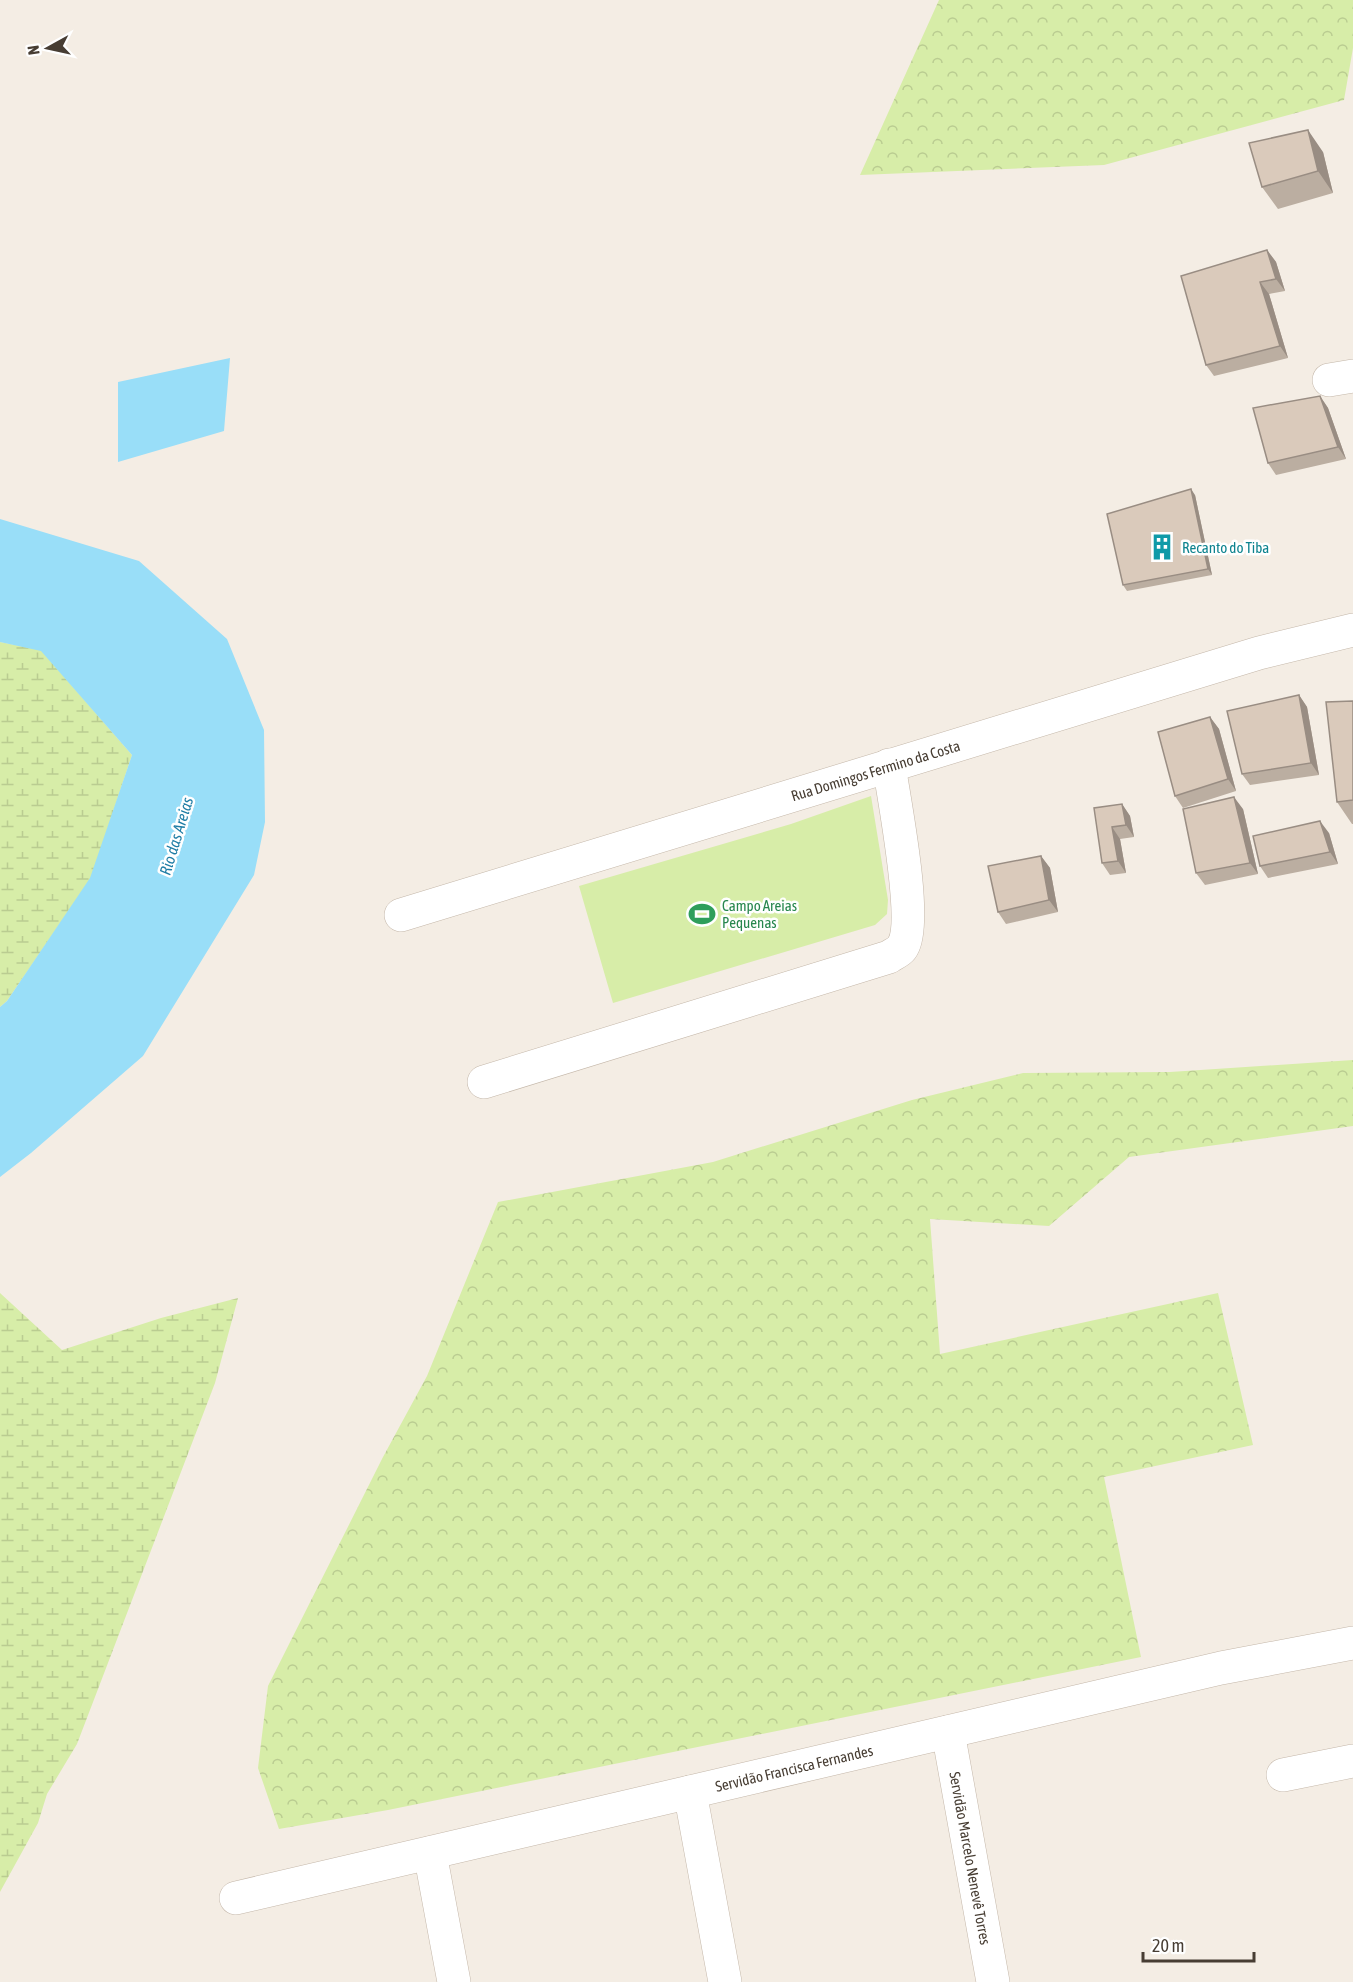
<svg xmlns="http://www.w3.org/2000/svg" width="1353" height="1982" font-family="'Asap Condensed',sans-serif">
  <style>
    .green { fill: #d7eda8 }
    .forest { fill: url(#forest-crowns) }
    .wetland { fill: url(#wetland-marsh) }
    .water { fill: #99def8 }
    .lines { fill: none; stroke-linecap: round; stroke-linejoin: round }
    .minor-casing { stroke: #c4b7a9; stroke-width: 34 }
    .minor { stroke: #fff; stroke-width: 33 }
    .wall { fill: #bbaea1 }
    .shaded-wall { fill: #998d83 }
    .building { fill: #dacabb; stroke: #998d83; stroke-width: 1.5 }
    .labels { text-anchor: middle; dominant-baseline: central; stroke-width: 5; stroke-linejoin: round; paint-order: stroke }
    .culture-label { font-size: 15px; fill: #0d838f; stroke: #fff; text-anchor: start }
    .street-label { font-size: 15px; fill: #473d33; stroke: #fff }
    .leisure-label { font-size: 15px; fill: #27864d; stroke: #fff; text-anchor: start }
    .water-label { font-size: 16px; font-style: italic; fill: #1f7da5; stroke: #fff }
  </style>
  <defs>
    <pattern id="forest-crowns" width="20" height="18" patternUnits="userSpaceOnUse" patternTransform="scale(1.5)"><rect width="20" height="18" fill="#d7eda8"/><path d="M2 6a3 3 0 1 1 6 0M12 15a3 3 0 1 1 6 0" fill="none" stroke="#bacc91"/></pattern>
    <pattern id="wetland-marsh" width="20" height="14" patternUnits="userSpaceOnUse" patternTransform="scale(1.5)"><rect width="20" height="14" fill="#d7eda8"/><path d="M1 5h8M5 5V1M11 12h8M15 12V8" fill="none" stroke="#bacc91"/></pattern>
  </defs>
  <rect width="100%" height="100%" fill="#f4ede4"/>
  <path class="green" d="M871 796 888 900 887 914 875 925 613 1003 579 886 791 824Z"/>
  <path class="forest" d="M939 0H1353V48L1344 100 1104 165 860 175Z
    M1353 1060V1126L1129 1157 1049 1226 930 1219 940 1354 1218 1293 1253 1445 1104 1477 1141 1657 388 1810 279 1829 258 1768 268 1686 383 1457 427 1376 498 1202 713 1162 912 1100 1023 1073 1170 1072Z"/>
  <path class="wetland" d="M0 642 41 650 132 755 91 878 7 1001 0 1007Z
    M0 1293 62 1350 161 1318 238 1298 215 1383 77 1744 47 1794 38 1823 0 1892Z"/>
  <path class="water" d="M230 358 224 431 118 462V382Z
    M0 519 139 561 227 639 264 730 265 822 254 875 143 1056 31 1153 0 1177V1007L7 1001 90 878 132 755 41 651 0 642Z"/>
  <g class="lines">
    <g class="minor-casing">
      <g id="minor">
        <path d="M1329 380 1353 376"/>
        <path id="s1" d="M401 915 1259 653 1353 630"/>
        <path d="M484 1082 889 957C893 954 901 951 903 946 918 920 894 800 889 765"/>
        <path id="s2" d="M948 1732 993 1982"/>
        <path d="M1283 1775 1353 1761"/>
        <path d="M690 1792 725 1982"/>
        <path d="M430 1853 454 1982"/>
        <path id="s3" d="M236 1898 1221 1668 1353 1643"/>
      </g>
    </g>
    <use href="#minor" class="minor"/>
  </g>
  <path class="wall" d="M1323 152 1333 193 1278 209 1262 187Z
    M1267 250 1276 262 1285 291 1269 294 1288 358 1214 376 1206 365Z
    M1320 396 1328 408 1346 459 1276 475 1268 463Z
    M1195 495 1212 575 1127 591 1123 585Z
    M1299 695 1307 707 1319 775 1250 785 1242 774Z
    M1353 701V824H1352L1337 802Z
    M1210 717 1219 729 1236 791 1183 808 1175 796Z
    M1122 804 1130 816 1134 837 1120 839 1126 873 1110 875 1102 863 1094 808Z
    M1243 809 1258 874 1205 885 1196 873Z
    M1329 833 1338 864 1268 878 1260 866Z
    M1041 856 1050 868 1058 912 1006 924 998 912Z"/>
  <path class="shaded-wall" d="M1308 130 1323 152 1333 193 1318 171Z
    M1267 250 1276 262 1285 291 1276 279Z
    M1260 282 1269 294 1288 358 1280 346Z
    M1320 396 1328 408 1346 459 1338 447Z
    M1191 489 1195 495 1212 575 1208 569Z
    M1299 695 1307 707 1319 775 1311 763Z
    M1210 717 1219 729 1236 791 1228 779Z
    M1234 797 1243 809 1258 874 1250 863Z
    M1122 804 1130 816 1134 837 1126 825Z
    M1320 821 1329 833 1338 864 1330 852Z
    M1112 827 1120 839 1126 873 1118 861Z
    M1041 856 1050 868 1058 912 1049 900Z"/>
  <path class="building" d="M1308 130 1318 171 1262 187 1249 143Z
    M1267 250 1276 279 1260 282 1280 346 1206 365 1181 276Z
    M1320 396 1338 447 1268 463 1253 408Z
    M1191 489 1208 569 1123 585 1107 514Z
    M1299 695 1311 763 1242 774 1227 711Z
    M1353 701V800L1337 802 1326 702Z
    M1210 717 1228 779 1175 796 1158 732Z
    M1234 797 1250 863 1196 873 1183 809Z
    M1122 804 1126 825 1112 827 1118 861 1102 863 1094 808Z
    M1320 821 1330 852 1260 866 1253 836Z
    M1041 856 1049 900 998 912 988 866Z"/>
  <defs>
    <g id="building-bare" transform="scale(2.07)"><path d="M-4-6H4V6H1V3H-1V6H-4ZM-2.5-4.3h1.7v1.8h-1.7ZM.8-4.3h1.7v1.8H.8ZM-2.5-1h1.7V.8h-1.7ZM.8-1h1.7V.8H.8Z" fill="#0f9aa8" stroke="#fff" stroke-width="2.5" paint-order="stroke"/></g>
    <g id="stadium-bare" transform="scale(2.07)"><path d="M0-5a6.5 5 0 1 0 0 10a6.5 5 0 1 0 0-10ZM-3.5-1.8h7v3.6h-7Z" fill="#2e9e5b" stroke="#fff" stroke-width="2.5" paint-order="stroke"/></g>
  </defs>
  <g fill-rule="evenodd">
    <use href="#building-bare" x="1162" y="547"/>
    <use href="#stadium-bare" x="702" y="914"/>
  </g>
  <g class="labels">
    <g class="culture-label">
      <text x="1182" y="547">Recanto do Tiba</text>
    </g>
    <g class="street-label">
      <text stroke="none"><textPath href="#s1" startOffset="496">Rua Domingos Fermino da Costa</textPath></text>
      <text stroke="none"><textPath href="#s3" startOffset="573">Servidão Francisca Fernandes</textPath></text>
      <text stroke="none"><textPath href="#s2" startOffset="128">Servidão Marcelo Nenevê Torres</textPath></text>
    </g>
    <g class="leisure-label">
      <text x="722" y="905">Campo Areias<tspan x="722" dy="17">Pequenas</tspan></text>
    </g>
    <g class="water-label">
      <text transform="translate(176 836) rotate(-73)">Rio das Areias</text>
    </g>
  </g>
  <g transform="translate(48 48) rotate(262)" stroke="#ffffff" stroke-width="4.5" paint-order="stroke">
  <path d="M0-4.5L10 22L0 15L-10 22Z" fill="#473d33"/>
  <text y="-9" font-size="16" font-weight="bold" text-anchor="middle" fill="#473d33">N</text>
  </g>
  <path d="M1143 1952v9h111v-9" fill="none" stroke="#473d33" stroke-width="3"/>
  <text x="1152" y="1952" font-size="18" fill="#473d33" stroke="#ffffff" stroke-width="4.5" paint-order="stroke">20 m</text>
</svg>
